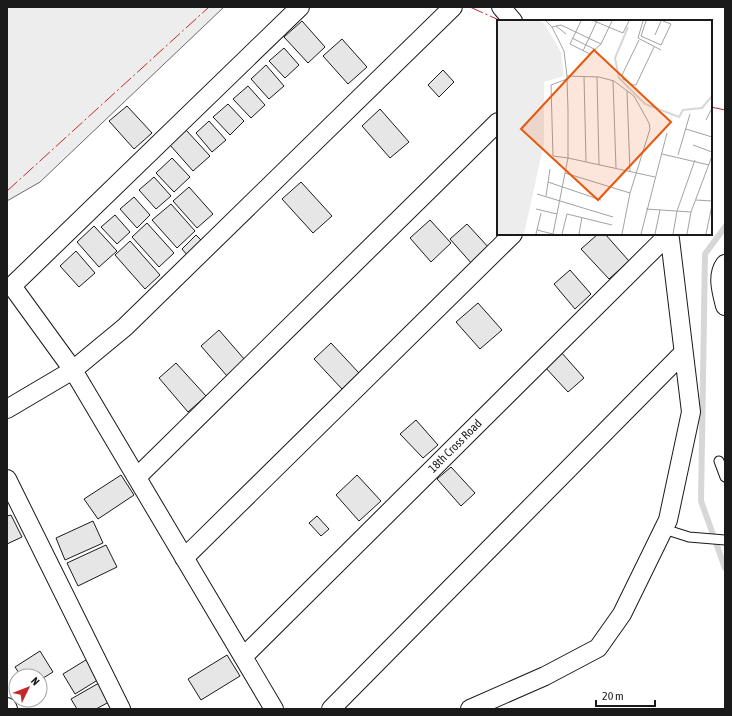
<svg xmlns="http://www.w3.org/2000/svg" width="732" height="716" font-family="'Asap Condensed',sans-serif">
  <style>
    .green { fill: #ededed; stroke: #6a6a6a }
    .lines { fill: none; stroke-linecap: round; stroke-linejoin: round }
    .stream { stroke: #d7d7d7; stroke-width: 6 }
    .building { fill: #e6e6e6; stroke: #1a1a1a }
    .service-casing { stroke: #1a1a1a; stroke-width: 11 }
    .minor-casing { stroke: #1a1a1a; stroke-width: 20 }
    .service { stroke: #fff; stroke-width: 9 }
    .minor { stroke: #fff; stroke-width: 18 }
    .power { stroke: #c62828; stroke-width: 1; stroke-dasharray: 14 3 2 3; stroke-linecap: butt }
    .labels { text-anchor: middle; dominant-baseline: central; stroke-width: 3; stroke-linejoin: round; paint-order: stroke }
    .street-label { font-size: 12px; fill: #1a1a1a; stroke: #fff }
    .inset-river { fill: none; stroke: #d7d7d7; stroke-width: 2 }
    .inset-road { fill: none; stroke: #a3a3a3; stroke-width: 1 }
    .view { fill: #e8590c; fill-opacity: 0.15; stroke: #e8590c; stroke-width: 2 }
    .inset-edge { fill: none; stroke: #1a1a1a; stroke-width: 2 }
  </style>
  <rect width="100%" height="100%" fill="#fff"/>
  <path class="green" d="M7 7H224L40 182 7 201Z"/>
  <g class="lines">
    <path class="stream" d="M725 227 705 254 701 501 725 568"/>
  </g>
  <path class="building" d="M302 21 325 47 308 63 284 37Z
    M342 39 367 67 348 84 323 56Z
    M284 48 299 65 285 78 269 61Z
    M266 65 284 86 269 99 251 79Z
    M443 70 454 82 439 97 428 85Z
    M248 86 265 105 251 118 233 99Z
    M228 104 244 121 230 135 213 117Z
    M127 106 152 133 134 149 109 121Z
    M380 109 409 142 390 158 362 126Z
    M209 121 226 140 212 152 196 133Z
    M186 130 210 156 193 171 170 145Z
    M172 158 190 177 174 192 156 173Z
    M154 177 171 196 156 209 139 190Z
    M301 182 332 216 313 233 282 199Z
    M189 187 213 214 197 228 173 201Z
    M134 197 150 215 137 228 120 209Z
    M171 204 195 231 177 248 152 220Z
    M115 215 130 232 117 244 101 227Z
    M430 220 451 243 431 262 410 238Z
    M147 223 174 253 159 267 132 237Z
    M467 224 490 249 472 264 450 239Z
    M94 226 117 251 99 267 77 242Z
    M598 234H605L629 261 609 279 581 249Z
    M196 235 203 242 188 256 182 249Z
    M130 241 160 275 145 289 115 255Z
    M76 251 95 273 79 287 60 266Z
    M570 270 591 294 575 309 554 284Z
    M478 303 502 330 480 349 456 322Z
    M219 330 245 360 227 376 201 346Z
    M331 343 359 373 342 389 314 359Z
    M561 352 584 378 568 392 544 366Z
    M176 363 206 396 188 412 159 378Z
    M416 420 438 445 423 458 400 434Z
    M451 467 475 493 461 506 437 479Z
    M121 475 134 495 98 519 84 499Z
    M357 475 381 501 359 521 336 495Z
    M11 515 22 537 7 544V516Z
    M317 516 329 529 321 536 309 523Z
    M93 521 103 543 65 560 56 538Z
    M106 545 117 567 78 586 67 563Z
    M40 651 53 672 40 680V676H21L15 667Z
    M227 655 240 676 201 700 188 679Z
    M89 658 101 678 75 694 63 674Z
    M99 683 109 702 96 709H77L71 699Z"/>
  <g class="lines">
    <g class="service-casing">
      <path id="service" d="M719 461 725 477
        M664 529 689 537 725 540"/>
    </g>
    <g class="minor-casing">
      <path id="minor" d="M300 7 12 286 73 370 125 327 453 7
        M501 7 513 21
        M725 264C716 276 722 293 725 306
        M7 409 73 370 274 709
        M137 477 498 122
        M7 479 121 709
        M184 558 513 234
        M243 657 668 235
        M7 707 8 709
        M331 709 683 353
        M470 709 545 676 598 648 622 614 668 520 691 412 670 239 667 234"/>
    </g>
    <use href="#service" class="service"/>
    <use href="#minor" class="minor"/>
    <path class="power" d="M470 7 501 21
      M711 107 725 110
      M7 191 209 7"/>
  </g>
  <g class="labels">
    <g class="street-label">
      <text transform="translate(455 446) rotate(-45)">18th Cross Road</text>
    </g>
  </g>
  <g transform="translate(497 20)">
    <rect width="215" height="215" fill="#fff"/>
    <path d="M0 1H43L47 3 64 32 67 56 47 62V123L27 214H0Z" fill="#ededed"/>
    <path class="inset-river" d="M131 7 118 38 122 58 148 84 182 97 186 90 205 88 215 76"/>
    <path class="inset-road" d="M49 1 55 7 67 31 70 56 102 57 117 61 137 76 152 103 153 109 133 173 125 214M84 1 73 24 93 34 104 24M97 1 126 13 132 1M146 1 141 18 164 30M149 1 144 16 164 25 174 4 166 1M59 6 69 14M55 7 64 5 104 24 115 1M158 15 164 1M75 18 99 30M142 20 125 55 126 59 136 65H139L157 27M86 31 100 1M70 56V59L71 91V138L56 136 54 65 70 59M87 56 89 142M100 57 102 145M116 61 119 148M130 71 133 152M209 100 215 88M189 109 215 117M196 125 215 132M165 134 212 145M181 135 193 94M68 153 133 173M51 162 104 180M40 174 116 197M49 176 53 149M199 180 215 181M39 189 60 194M149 189 194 192M40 210 56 214M39 214 44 193M56 214 71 138 158 157M65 214 70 194 115 205M82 214 85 197M144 214 170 113M158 214 163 190M176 214 180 191 198 140M190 214 194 192 215 136M209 214 215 185"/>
    <path class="view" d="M97 30 174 102 101 180 24 109Z"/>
    <rect width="215" height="215" class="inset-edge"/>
  </g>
  <rect width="732" height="716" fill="none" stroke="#1a1a1a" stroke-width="16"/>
  <g transform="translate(28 688) rotate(47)"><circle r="19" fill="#ffffff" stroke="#a3a3a3"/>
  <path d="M0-3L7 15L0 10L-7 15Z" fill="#c62828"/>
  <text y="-6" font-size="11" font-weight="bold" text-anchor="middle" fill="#1a1a1a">N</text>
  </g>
  <path d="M596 700v6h59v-6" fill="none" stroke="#1a1a1a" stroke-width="2"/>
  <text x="602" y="700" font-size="12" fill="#1a1a1a" stroke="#ffffff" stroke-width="3" paint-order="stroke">20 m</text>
</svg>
